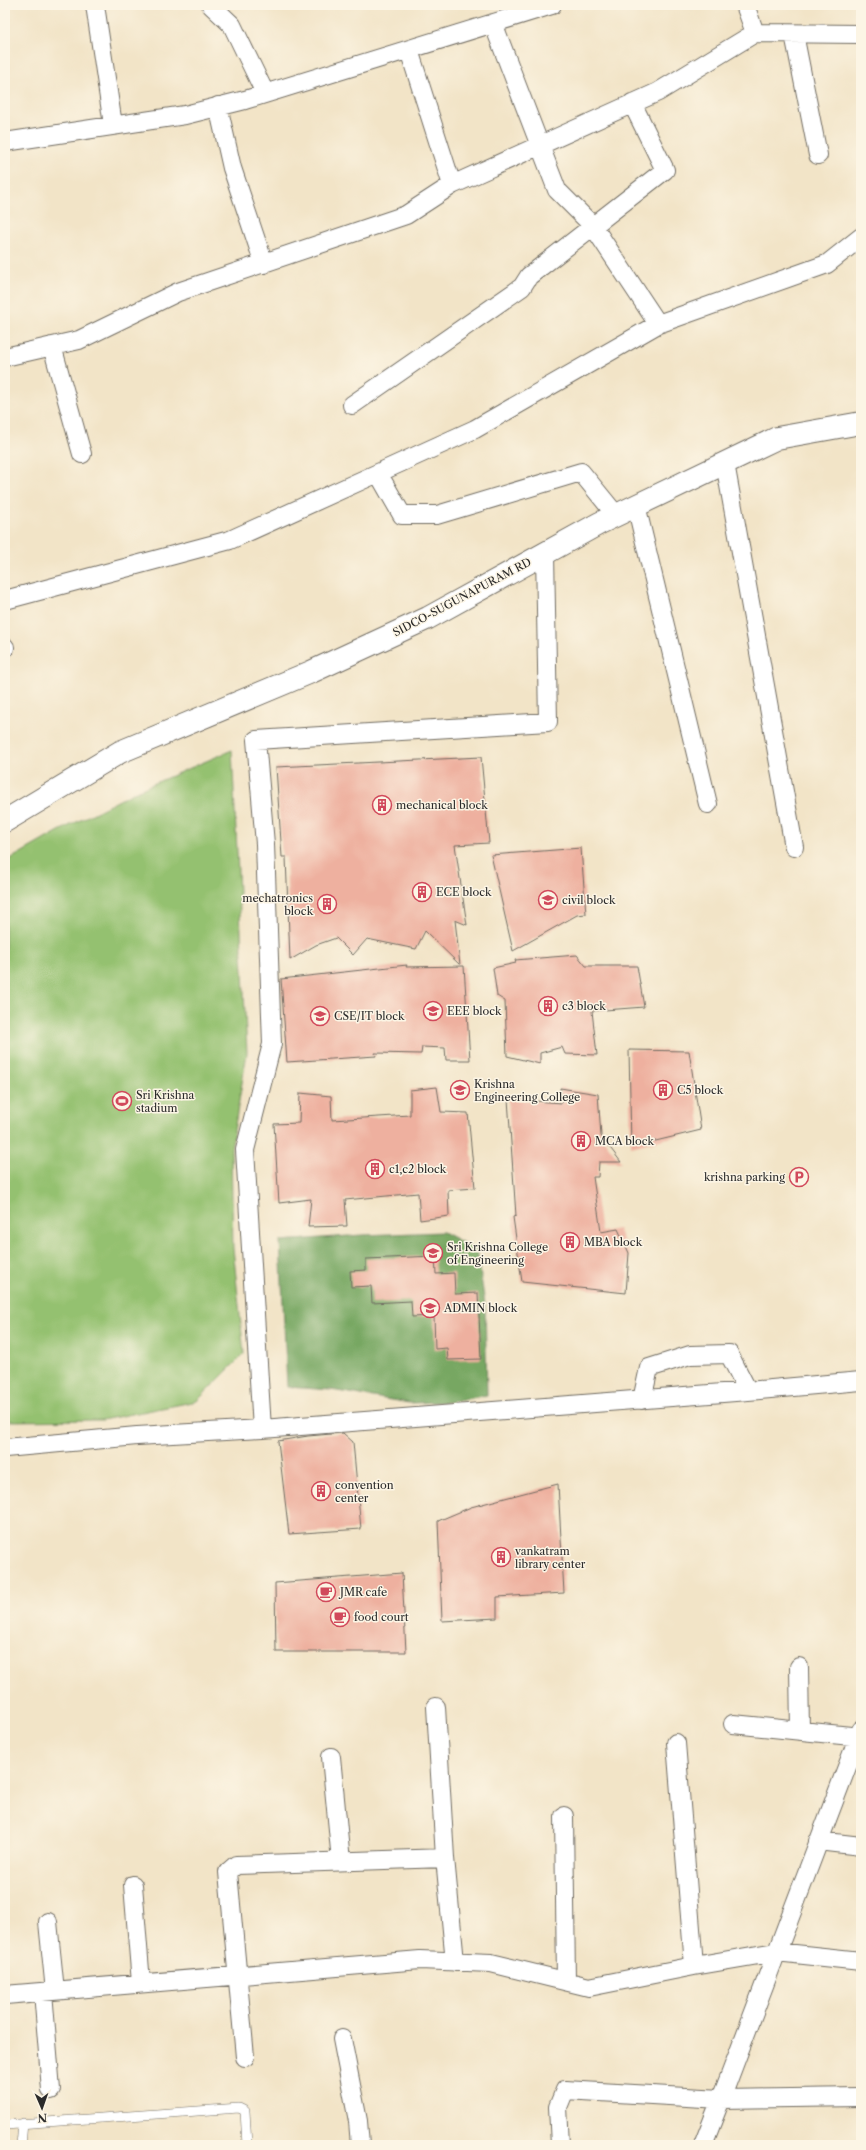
<svg xmlns="http://www.w3.org/2000/svg" width="866" height="2150" font-family="'Libre Caslon Text',serif">
  <style>
    .green { fill: #94c16f; stroke: #60764d }
    .forest { fill: #77a762; stroke: #516946 }
    .building { fill: #eeb09f }
    .lines { fill: none; stroke-linecap: round; stroke-linejoin: round }
    .service-casing { stroke: #716c62; stroke-width: 10 }
    .minor-casing { stroke: #716c62; stroke-width: 20 }
    .tertiary-casing { stroke: #716c62; stroke-width: 24 }
    .service { stroke: #fff; stroke-width: 9 }
    .minor { stroke: #fff; stroke-width: 18 }
    .tertiary { stroke: #fff; stroke-width: 22 }
    .labels { text-anchor: middle; dominant-baseline: central; stroke-width: 3; stroke-linejoin: round; paint-order: stroke }
    .street-label { font-size: 11px; fill: #2b2b2b; stroke: #fcf5e5 }
    .poi-label { font-size: 11px; fill: #2b2b2b; stroke: #fcf5e5; text-anchor: start }
  </style>
  <rect width="100%" height="100%" fill="#fcf5e5"/>
  <filter id="ink" filterUnits="userSpaceOnUse"><feTurbulence type="fractalNoise" baseFrequency=".025" numOctaves="2"/><feDisplacementMap in="SourceGraphic" scale="8" xChannelSelector="R" yChannelSelector="G"/><feConvolveMatrix kernelMatrix="1 2 1 2 8 2 1 2 1" color-interpolation-filters="sRGB"/></filter>
  <filter id="wash" filterUnits="userSpaceOnUse"><feTurbulence type="fractalNoise" baseFrequency=".012" numOctaves="4" result="noise"/><feDisplacementMap in="SourceGraphic" scale="16" xChannelSelector="R" yChannelSelector="G"/><feGaussianBlur stdDeviation="0.9" result="paint"/><feColorMatrix in="noise" values="0 0 0 0 0 0 0 0 0 0 0 0 0 0 0 0 0 1.4 0 .05"/><feComposite in="paint" operator="in"/></filter>
  <g filter="url(#wash)">
    <rect width="100%" height="100%" fill="#f2e4c7"/>
    <path class="green" d="M232 750 247 1053 231 1149 233 1248 244 1354 197 1401 102 1420 5 1421V862L59 831 141 789Z"/>
    <path class="forest" d="M443 1232 477 1250 485 1304 487 1395 451 1402 409 1403 331 1390 287 1387 280 1241 362 1235Z"/>
    <g id="blocks">
      <path class="building" d="M481 757 489 843 455 845 467 925 455 920 460 965 425 931 416 949 367 939 353 955 336 938 316 945 290 960 286 857H282L276 767Z
        M581 848 586 914 577 915 513 951 491 855Z
        M577 955 586 966H637L644 1007 592 1011 597 1055 565 1054 562 1047 540 1053V1064L507 1056 505 1001 497 996 493 968 516 963 515 960Z
        M407 965 406 967 464 966 470 1060H446L445 1048 422 1047 421 1054 375 1053 376 1056 287 1062 281 979Z
        M629 1050 689 1051 701 1130 631 1147Z
        M437 1087 441 1112 468 1113 475 1188 448 1190 449 1216 420 1220 418 1193 345 1200 347 1226 308 1227 311 1199 279 1203 274 1124 299 1123 300 1093 331 1096 332 1120 410 1115V1090Z
        M560 1088 598 1094 601 1136 621 1162H599L598 1177H593L601 1232 618 1229 629 1253 626 1293 522 1282 513 1217 516 1216 508 1099 562 1103Z
        M435 1256 436 1274 454 1273 455 1294 478 1293 481 1359 448 1360 447 1348 435 1349 434 1316 412 1317 411 1301 372 1303 371 1286 351 1287 350 1271 366 1270V1259Z
        M343 1433 353 1442 361 1529 289 1534 278 1441 308 1436Z
        M558 1484 564 1593 497 1597V1618L442 1621 438 1521 471 1507Z
        M402 1573 406 1652H276L275 1583Z"/>
    </g>
  </g>
  <g filter="url(#ink)">
    <use href="#blocks" fill-opacity="0" stroke="#716c62" stroke-width="1"/>
    <g class="lines">
      <g class="service-casing">
        <path id="service" d="M5 2125 239 2108 245 2111 247 2145
          M21 2145 23 2123"/>
      </g>
      <g class="minor-casing">
        <path id="minor" d="M95 5 113 125
          M211 5 232 25 265 93
          M745 5 755 33 861 34
          M493 23 557 190 593 226 658 324
          M794 34 818 155
          M409 50 452 185 658 92 755 33
          M218 106 232 168 264 264
          M5 142 185 115 245 100 552 5
          M52 346 82 454
          M5 357 79 340 178 292 406 215 452 185
          M352 405 522 287 529 276 665 170 632 103
          M725 463 794 847
          M378 473 475 429 658 324 827 264 861 237
          M636 505 708 804
          M5 600 230 540 378 473 402 515H437L581 472 616 515
          M5 648V647
          M748 1391 861 1381
          M262 1429 748 1391 729 1354 690 1355 649 1368 642 1400
          M5 1448 137 1436 262 1429 245 1150 272 1044 265 844 256 740 548 722 545 553
          M799 1667 800 1731
          M436 1707 445 1858 455 1962
          M733 1724 861 1737
          M676 1743 694 1966
          M331 1757 341 1861
          M564 1816 566 1981
          M818 1841 861 1846
          M133 1885 141 1983
          M48 1922 55 1991
          M43 1992 51 2090
          M5 1995 420 1960 491 1963 589 1987 694 1966 776 1952 861 1961
          M342 2039 358 2121 360 2145
          M245 2057 228 1872 236 1865 445 1858
          M560 2145 558 2107 565 2090 721 2099 861 1730
          M703 2145 721 2099 861 2097"/>
      </g>
      <g class="tertiary-casing">
        <path id="tertiary" d="M5 821 120 752 311 672 428 618 600 523 777 438 861 423"/>
      </g>
      <use href="#service" class="service"/>
      <use href="#minor" class="minor"/>
      <use href="#tertiary" class="tertiary"/>
    </g>
  </g>
  <defs>
    <g id="building-ring" transform="scale(1)"><circle r="9.5" fill="#fcf5e5" stroke="#d1495b" stroke-width="1.5"/><path d="M-4-6H4V6H1V3H-1V6H-4ZM-2.5-4.3h1.7v1.8h-1.7ZM.8-4.3h1.7v1.8H.8ZM-2.5-1h1.7V.8h-1.7ZM.8-1h1.7V.8H.8Z" fill="#d1495b"/></g>
    <g id="university-ring" transform="scale(1)"><circle r="9.5" fill="#fcf5e5" stroke="#d1495b" stroke-width="1.5"/><path d="M0-5L7-2L0 1L-7-2ZM-4 1L0 2.5L4 1V4Q0 6-4 4Z" fill="#d1495b"/></g>
    <g id="stadium-ring" transform="scale(1)"><circle r="9.5" fill="#fcf5e5" stroke="#d1495b" stroke-width="1.5"/><path d="M0-5a6.5 5 0 1 0 0 10a6.5 5 0 1 0 0-10ZM-3.5-1.8h7v3.6h-7Z" fill="#d1495b"/></g>
    <g id="parking-ring" transform="scale(1)"><circle r="9.5" fill="#fcf5e5" stroke="#d1495b" stroke-width="1.5"/><path d="M-3.5-5.5H1a3.5 3.5 0 0 1 0 7H-1V5.5H-3.5ZM-1-3.4V-.6H.8a1.4 1.4 0 0 0 0-2.8Z" fill="#d1495b"/></g>
    <g id="cafe-ring" transform="scale(1)"><circle r="9.5" fill="#fcf5e5" stroke="#d1495b" stroke-width="1.5"/><path d="M-5.5-4.5H6V0H3Q3 3.5 0 3.5H-2.5Q-5.5 3.5-5.5 0ZM3-3.2v2h1.7v-2ZM-6 4.5H4V6H-6Z" fill="#d1495b"/></g>
  </defs>
  <g fill-rule="evenodd">
    <use href="#building-ring" x="382" y="805"/>
    <use href="#building-ring" x="422" y="892"/>
    <use href="#university-ring" x="548" y="900"/>
    <use href="#building-ring" x="327" y="904"/>
    <use href="#building-ring" x="548" y="1006"/>
    <use href="#university-ring" x="433" y="1011"/>
    <use href="#university-ring" x="320" y="1016"/>
    <use href="#university-ring" x="460" y="1090"/>
    <use href="#building-ring" x="663" y="1090"/>
    <use href="#stadium-ring" x="122" y="1101"/>
    <use href="#building-ring" x="581" y="1141"/>
    <use href="#building-ring" x="375" y="1169"/>
    <use href="#parking-ring" x="799" y="1177"/>
    <use href="#building-ring" x="570" y="1242"/>
    <use href="#university-ring" x="433" y="1253"/>
    <use href="#university-ring" x="430" y="1308"/>
    <use href="#building-ring" x="321" y="1491"/>
    <use href="#building-ring" x="501" y="1557"/>
    <use href="#cafe-ring" x="326" y="1592"/>
    <use href="#cafe-ring" x="340" y="1617"/>
  </g>
  <g class="labels">
    <g class="street-label">
      <text transform="translate(462 597) rotate(-28)">SIDCO-SUGUNAPURAM RD</text>
    </g>
    <g class="poi-label">
      <text x="396" y="805">mechanical block</text>
      <text x="436" y="892">ECE block</text>
      <text x="313" y="898" text-anchor="end">mechatronics<tspan x="313" dy="13">block</tspan></text>
      <text x="562" y="900">civil block</text>
      <text x="562" y="1006">c3 block</text>
      <text x="447" y="1011">EEE block</text>
      <text x="334" y="1016">CSE/IT block</text>
      <text x="474" y="1084">Krishna<tspan x="474" dy="13">Engineering College</tspan></text>
      <text x="677" y="1090">C5 block</text>
      <text x="136" y="1095">Sri Krishna<tspan x="136" dy="13">stadium</tspan></text>
      <text x="595" y="1141">MCA block</text>
      <text x="389" y="1169">c1,c2 block</text>
      <text x="785" y="1177" text-anchor="end">krishna parking</text>
      <text x="584" y="1242">MBA block</text>
      <text x="447" y="1247">Sri Krishna College<tspan x="447" dy="13">of Engineering</tspan></text>
      <text x="444" y="1308">ADMIN block</text>
      <text x="335" y="1485">convention<tspan x="335" dy="13">center</tspan></text>
      <text x="515" y="1551">vankatram<tspan x="515" dy="13">library center</tspan></text>
      <text x="340" y="1592">JMR cafe</text>
      <text x="354" y="1617">food court</text>
    </g>
  </g>
  <rect width="866" height="2150" fill="none" stroke="#fcf5e5" stroke-width="20"/>
  <g transform="translate(42 2108) rotate(178)" stroke="#fcf5e5" stroke-width="3" paint-order="stroke">
  <path d="M0-3L7 15L0 10L-7 15Z" fill="#2b2b2b"/>
  <text y="-6" font-size="11" font-weight="bold" text-anchor="middle" fill="#2b2b2b">N</text>
  </g>
</svg>
